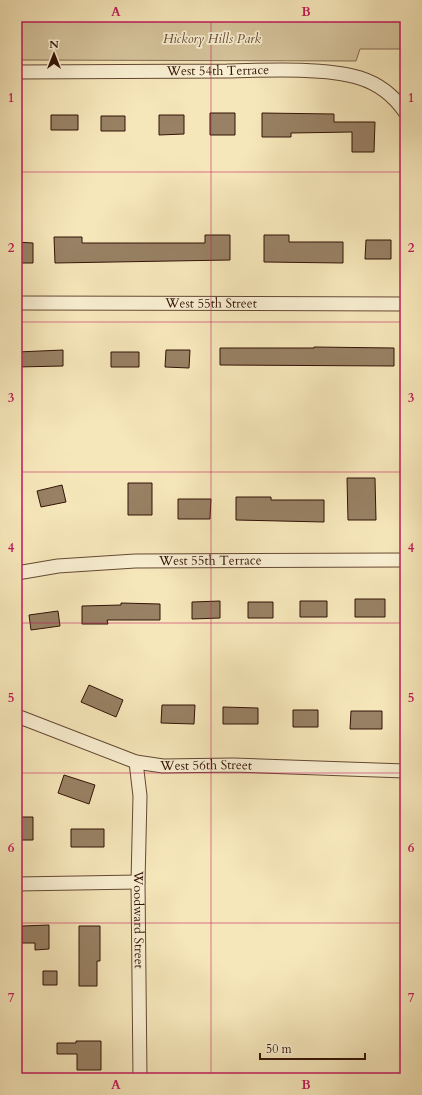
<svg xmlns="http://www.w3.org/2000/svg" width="422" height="1095" font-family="Cardo,serif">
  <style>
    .green { fill: #d5c39b; stroke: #846b50 }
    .building { fill: #988164; stroke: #331306 }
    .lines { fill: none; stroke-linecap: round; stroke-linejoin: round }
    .minor-casing { stroke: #644833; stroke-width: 15 }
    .minor { stroke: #f9efd2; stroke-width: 13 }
    .grid { fill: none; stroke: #c2185b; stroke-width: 1; stroke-opacity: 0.55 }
    .labels { text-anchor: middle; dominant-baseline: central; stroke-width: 3.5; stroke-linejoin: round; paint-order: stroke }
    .park-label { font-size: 13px; font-style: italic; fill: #644833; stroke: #f9efd2 }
    .street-label { font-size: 13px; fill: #331306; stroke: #f9efd2 }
    .neatline { fill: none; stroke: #c2185b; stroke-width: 1.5 }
    .grid-label { font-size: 13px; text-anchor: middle; font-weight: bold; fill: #c2185b }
  </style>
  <rect width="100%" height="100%" fill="#f6e7ba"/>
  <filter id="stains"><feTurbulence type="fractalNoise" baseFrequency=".005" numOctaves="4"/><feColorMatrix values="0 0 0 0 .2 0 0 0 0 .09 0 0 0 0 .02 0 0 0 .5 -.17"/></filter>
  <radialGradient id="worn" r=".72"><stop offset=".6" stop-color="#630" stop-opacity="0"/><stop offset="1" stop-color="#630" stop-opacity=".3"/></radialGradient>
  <path class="green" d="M19 17H405V49H360L356 61 19 60Z"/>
  <path class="building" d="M210 113H235V135H210Z
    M262 113 334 114V122H375L374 152H352V132L291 133V137H262Z
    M51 115H78V130H51Z
    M159 115H184V134L159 135Z
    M101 116H125V131H101Z
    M205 235H230V260L55 263 54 237H82V243H205Z
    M264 235H289V242H343V263L264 262Z
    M366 240H391V259H365Z
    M17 242 33 243V263H17Z
    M314 347 394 348V366L220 365V348H314Z
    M63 350V366L17 367V352Z
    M166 350H190L189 368 165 367Z
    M111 352H139V367H111Z
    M347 478H375L376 520H348Z
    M128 483H152V515H128Z
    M62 485 66 502 41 507 37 491Z
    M236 497H271V500H324V522L236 520Z
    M178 499H211L210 519H178Z
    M355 599H385V617H355Z
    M220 601V618L192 619V602Z
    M300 601H327V617H300Z
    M248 602H273V618H248Z
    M121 603 160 604V620H107L108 624H82V606L121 605Z
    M58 611 60 626 31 630 29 615Z
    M89 685 123 700 116 717 81 702Z
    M162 705H195L194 724 161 723Z
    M223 707 258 708V724H223Z
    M293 710H318V727H293Z
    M351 711H382V729H350Z
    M64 775 95 785 89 804 58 793Z
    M17 817H33V840H17Z
    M71 829H104V847H71Z
    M49 925V949L35 950V943H22V926Z
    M79 926H100V961H97V986H79Z
    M43 971H57V985H43Z
    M76 1041H101V1070H77V1054H57V1043H76Z"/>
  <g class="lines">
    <g class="minor-casing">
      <g id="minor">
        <path id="s1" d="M17 72C87 72 157 71 227 71 264 70 326 67 360 78 379 84 394 96 405 112"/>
        <path id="s2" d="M17 303 405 304"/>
        <path id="s3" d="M17 573 58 566 135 561 405 560"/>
        <path id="s4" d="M17 716 136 762 163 766 233 765 405 771"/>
        <path id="s5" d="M136 762 140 796 138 882 140 1078"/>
        <path d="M17 884 138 882"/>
      </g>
    </g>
    <use href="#minor" class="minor"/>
  </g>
  <path class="grid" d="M211 17V1078M17 172H405M17 322H405M17 472H405M17 623H405M17 773H405M17 923H405"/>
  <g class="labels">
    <g class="park-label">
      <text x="212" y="39">Hickory Hills Park</text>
    </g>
    <g class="street-label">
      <text stroke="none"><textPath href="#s1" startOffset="201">West 54th Terrace</textPath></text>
      <text stroke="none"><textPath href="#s2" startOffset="194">West 55th Street</textPath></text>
      <text stroke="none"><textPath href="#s3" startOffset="194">West 55th Terrace</textPath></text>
      <text stroke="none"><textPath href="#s4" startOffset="198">West 56th Street</textPath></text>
      <text stroke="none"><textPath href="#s5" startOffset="158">Woodward Street</textPath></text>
    </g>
  </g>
  <rect width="422" height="1095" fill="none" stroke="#f6e7ba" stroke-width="44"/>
  <g transform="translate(54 54)" stroke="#f9efd2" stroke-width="3" paint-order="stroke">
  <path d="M0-3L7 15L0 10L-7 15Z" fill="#331306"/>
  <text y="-6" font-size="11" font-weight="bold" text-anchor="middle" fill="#331306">N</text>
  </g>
  <path d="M260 1053v6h105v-6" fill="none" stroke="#331306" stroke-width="2"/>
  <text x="266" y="1053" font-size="12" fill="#331306" stroke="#f9efd2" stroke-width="3" paint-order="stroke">50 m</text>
  <rect x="22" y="22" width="378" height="1051" class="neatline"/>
  <g class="grid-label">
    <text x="116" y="16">A</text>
    <text x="306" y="16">B</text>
    <text x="11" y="102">1</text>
    <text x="411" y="102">1</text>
    <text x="11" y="252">2</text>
    <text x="411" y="252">2</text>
    <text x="11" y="402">3</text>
    <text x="411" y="402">3</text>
    <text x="11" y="552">4</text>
    <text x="411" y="552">4</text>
    <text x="11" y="702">5</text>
    <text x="411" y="702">5</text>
    <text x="11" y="852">6</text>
    <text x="411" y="852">6</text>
    <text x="11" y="1002">7</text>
    <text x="411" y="1002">7</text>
    <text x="116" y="1089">A</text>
    <text x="306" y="1089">B</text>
  </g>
  <rect width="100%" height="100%" filter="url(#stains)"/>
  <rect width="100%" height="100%" fill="url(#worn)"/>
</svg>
